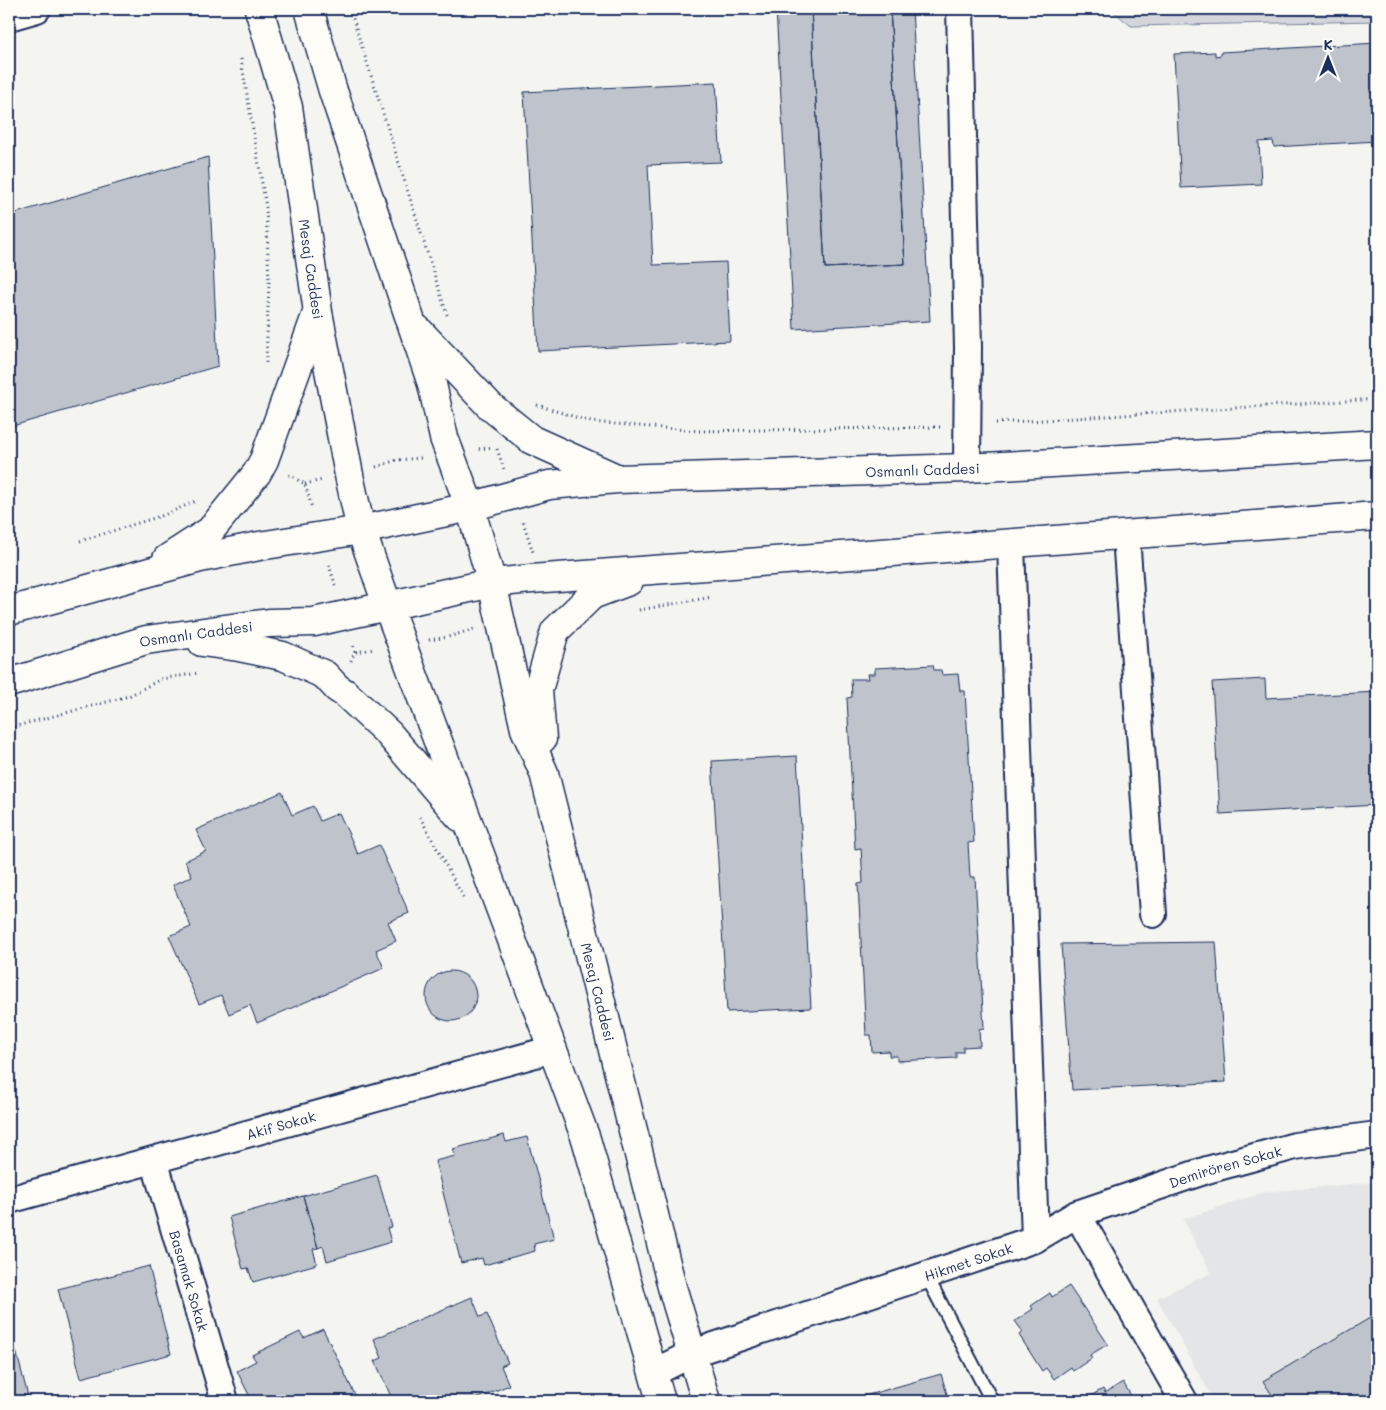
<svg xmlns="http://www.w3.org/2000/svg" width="1386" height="1410" font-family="Mali,sans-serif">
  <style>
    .built { fill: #e4e5e6 }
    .green { fill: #d4d6db; stroke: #78829c }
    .building { fill: #bfc3cc; stroke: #1b2f5e }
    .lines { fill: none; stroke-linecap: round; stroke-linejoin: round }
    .service-casing { stroke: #1b2f5e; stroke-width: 16 }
    .minor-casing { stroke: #1b2f5e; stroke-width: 30 }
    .tertiary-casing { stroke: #1b2f5e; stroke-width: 31 }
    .path { stroke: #1b2f5e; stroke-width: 3; stroke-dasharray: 1 4; stroke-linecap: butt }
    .service { stroke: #fdfcf7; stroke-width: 12 }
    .minor { stroke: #fdfcf7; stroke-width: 26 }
    .tertiary { stroke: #fdfcf7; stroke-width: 28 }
    .labels { text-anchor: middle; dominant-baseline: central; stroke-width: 5; stroke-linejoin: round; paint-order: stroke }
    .street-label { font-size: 14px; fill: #1b2f5e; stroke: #fdfcf7 }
  </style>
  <rect width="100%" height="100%" fill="#f4f4f1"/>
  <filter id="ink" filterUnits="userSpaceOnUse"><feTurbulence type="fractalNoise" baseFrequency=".02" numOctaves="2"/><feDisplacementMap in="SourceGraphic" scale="10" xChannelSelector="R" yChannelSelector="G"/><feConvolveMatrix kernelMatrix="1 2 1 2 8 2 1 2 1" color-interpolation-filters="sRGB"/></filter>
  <g filter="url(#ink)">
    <path class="built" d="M1377 1182V1401H1214L1157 1298 1211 1273 1183 1219 1265 1192Z"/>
    <path class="green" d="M1111 9H1377V21L1131 26Z"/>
    <path class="building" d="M776 9H811L825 268 905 264 890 9H912L930 321 794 329Z
      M811 9H890L905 264 825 268Z
      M1377 43V141L1274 147 1273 141 1259 142 1261 184 1181 188 1174 54 1215 52V56L1221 55V52Z
      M716 82 721 162 648 165 653 265 726 262 730 341 538 351 524 92Z
      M208 157 218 366 9 427V215Z
      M933 665 934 670H941L942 675 958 674 960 691H965L974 842 968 843 970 877H975L984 1028 979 1029 980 1046 963 1047V1052H956V1058L897 1061V1056H889V1051L872 1052 871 1035H866L858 884 863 883 861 848 855 849 847 698 852 697 851 679H868L867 674H875V668Z
      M1265 679 1266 698 1377 692V805L1220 814 1212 682Z
      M797 756 811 1008 727 1012 712 761Z
      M282 792 292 815 313 806 320 821 339 813 358 854 379 845 409 913 388 922 396 941 376 950 384 968 257 1023 250 1005 229 1014 221 995 199 1004 169 936 191 927 173 885 192 876 185 861 206 851 196 830Z
      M1216 942 1226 1082 1072 1090 1061 944Z
      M426 996a25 25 0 1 1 50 0a25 25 0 1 1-50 0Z
      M504 1135 506 1142 527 1137 554 1239 534 1244 535 1251 484 1265 482 1258 461 1263 435 1161 455 1156 453 1149Z
      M377 1175 392 1227 387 1228 391 1242 327 1261 323 1246 318 1248 303 1196Z
      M303 1196 318 1248 313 1249 317 1264 253 1282 248 1268 243 1269 229 1217Z
      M149 1266 171 1354 81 1378 58 1289Z
      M1069 1286 1108 1344 1090 1355 1092 1358 1073 1371 1071 1367 1054 1379 1046 1368 1042 1371 1019 1335 1023 1332 1015 1321 1033 1309 1031 1306 1050 1293 1052 1297Z
      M472 1297 480 1317 487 1314 508 1363 501 1366 509 1385 471 1401H393L375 1361 382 1358 374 1339Z
      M1375 1315 1377 1319V1401H1276L1263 1381Z
      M9 1324 28 1396 9 1401Z
      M323 1329 358 1401H252L237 1371 256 1361 252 1355 300 1332 304 1338Z
      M941 1374 949 1401H847Z
      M1123 1382 1134 1401 1083 1400 1103 1389 1105 1393Z"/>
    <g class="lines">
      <g class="service-casing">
        <path id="service" d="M926 1275 992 1401"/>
      </g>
      <g class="minor-casing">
        <g id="minor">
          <path d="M960 9 968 347 967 468"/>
          <path d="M9 17 37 9"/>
          <path d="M1126 536 1153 914"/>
          <path d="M1011 544 1035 1239"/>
          <path id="s1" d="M154 1160 225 1401"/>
          <path id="s2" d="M9 1200 553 1049"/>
          <path d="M1077 1214 1184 1401"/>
          <path id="s3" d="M653 1373 693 1353 1035 1239 1077 1214 1207 1170 1295 1146 1377 1135"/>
        </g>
      </g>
      <g class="tertiary-casing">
        <g id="tertiary">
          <path id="s4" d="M259 9 288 107 318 312 349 475 361 530 388 607 586 1139 661 1401"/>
          <path id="s5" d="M309 9 333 91 432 384 444 438 470 507 492 583 525 729 544 773 672 1287 706 1401"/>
          <path d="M417 329 490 406 532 440 614 477"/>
          <path d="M167 559 210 531 257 473 264 460 317 313"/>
          <path id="s6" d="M9 611 200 558 259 546 361 530 470 507 549 485 617 479 967 468 1377 444"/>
          <path d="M202 642 239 647 283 656 325 675 337 688 346 694 389 734 460 817"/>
          <path id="s7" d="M9 683 146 640 269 623 314 622 492 583 531 579 1377 516"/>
          <path d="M542 739 538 690 555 631 592 595 629 581"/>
        </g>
      </g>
      <path class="path" d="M350 9 448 318
        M241 59 266 207 269 281 266 363
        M537 405 591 422 699 431 940 427
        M996 423 1377 399
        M479 449 493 447
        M497 449 504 469
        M376 467 397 460 421 458
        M289 475 305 484 312 508
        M305 484 322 480
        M523 522 533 552
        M80 541 164 515 196 501
        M329 565 336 587
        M639 610 712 597
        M429 640 448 637 474 629
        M356 652 374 649
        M351 661 355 652 353 644
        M9 728 129 696 161 679 199 673
        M420 817 463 897"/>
      <use href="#service" class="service"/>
      <use href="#minor" class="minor"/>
      <use href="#tertiary" class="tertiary"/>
    </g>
  </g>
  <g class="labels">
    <g class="street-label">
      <text stroke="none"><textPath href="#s4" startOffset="266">Mesaj Caddesi</textPath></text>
      <text stroke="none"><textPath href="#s6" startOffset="929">Osmanlı Caddesi</textPath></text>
      <text stroke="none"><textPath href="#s7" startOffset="194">Osmanlı Caddesi</textPath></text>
      <text stroke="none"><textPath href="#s5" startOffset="1026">Mesaj Caddesi</textPath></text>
      <text stroke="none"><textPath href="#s2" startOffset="282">Akif Sokak</textPath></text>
      <text stroke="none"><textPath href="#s3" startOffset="610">Demirören Sokak</textPath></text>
      <text stroke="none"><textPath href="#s3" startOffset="335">Hikmet Sokak</textPath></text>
      <text stroke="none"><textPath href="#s1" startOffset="126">Basamak Sokak</textPath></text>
    </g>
  </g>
  <rect width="1386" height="1410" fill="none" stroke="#fdfcf7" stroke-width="30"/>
  <rect x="15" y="15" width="1356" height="1380" fill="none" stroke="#1b2f5e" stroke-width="2" filter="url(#ink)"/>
  <g transform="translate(1328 58)" stroke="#fdfcf7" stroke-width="4" paint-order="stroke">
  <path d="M0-4L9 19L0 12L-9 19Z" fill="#1b2f5e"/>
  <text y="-8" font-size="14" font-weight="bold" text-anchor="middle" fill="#1b2f5e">K</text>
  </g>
</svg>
